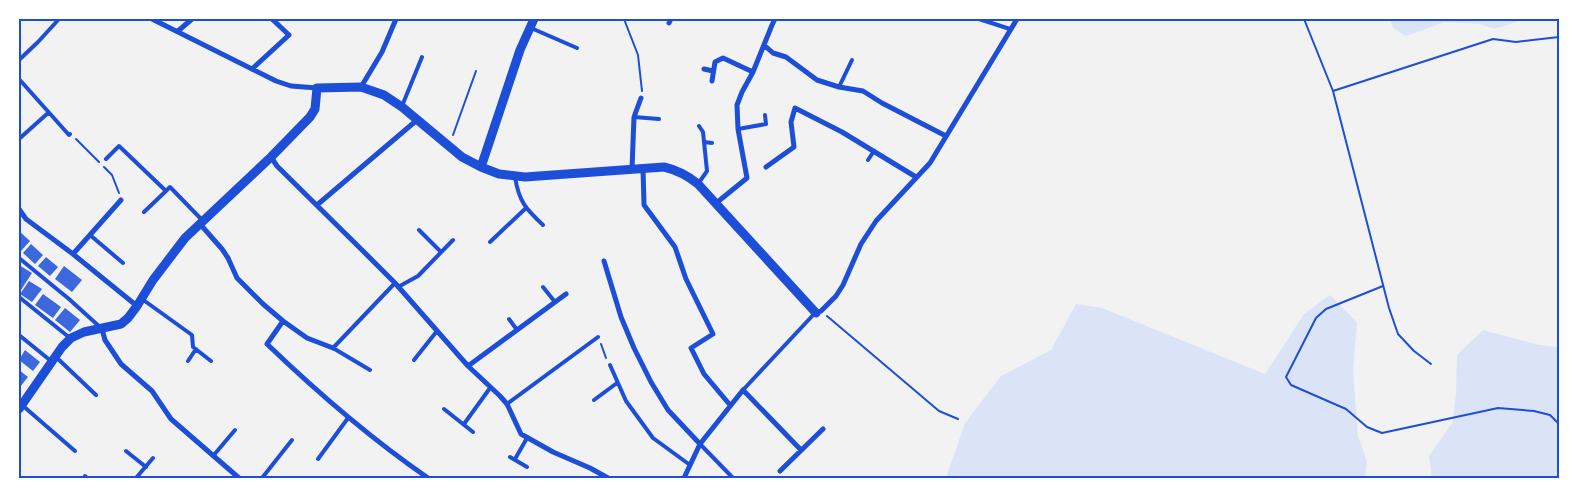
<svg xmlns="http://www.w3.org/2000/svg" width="1578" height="497" font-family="'Noto Sans',sans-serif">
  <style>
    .green { fill: #dbe4f7 }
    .building { fill: #3d67dc }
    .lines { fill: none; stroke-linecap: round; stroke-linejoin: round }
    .path { stroke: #1d4ed8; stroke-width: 2 }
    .service { stroke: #1d4ed8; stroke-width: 4 }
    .minor { stroke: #1d4ed8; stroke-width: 5 }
    .tertiary { stroke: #1d4ed8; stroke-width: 9 }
    .neatline { fill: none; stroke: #1d4ed8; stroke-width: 2 }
  </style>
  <rect width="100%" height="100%" fill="#f2f2f2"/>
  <path class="green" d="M1390 19H1521L1516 22 1495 29 1479 24 1445 22 1406 36 1393 28Z
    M1330 295 1357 322 1353 370 1358 436 1367 461 1365 478H946L965 423 1001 376 1051 350 1076 304 1102 308 1265 374 1304 314Z
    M1483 330 1539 345 1559 347V478H1432L1429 456 1453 422 1456 392 1457 355Z"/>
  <path class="building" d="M19 231 30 241 21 251 19 249Z
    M31 244 43 255 35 264 23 253Z
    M46 257 58 267 50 276 38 266Z
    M19 265 32 273 19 293Z
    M64 266 82 280 72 292 55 279Z
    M29 281 42 289 32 302 20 294Z
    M43 294 61 307 53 318 35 305Z
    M65 308 80 320 70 332 55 320Z
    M25 350 40 362 33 371 19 360Z
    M19 370 28 377 20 387 19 386Z"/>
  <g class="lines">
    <path class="path" d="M624 19 638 55 642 91
      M1304 19 1333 91 1389 308 1398 334 1414 351 1431 364
      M1333 91 1493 39 1516 42 1559 37
      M453 135 476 71
      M76 139 99 162
      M104 167 112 175 119 193
      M1383 286 1326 309 1316 318 1286 377 1291 385 1346 409 1367 427 1382 433 1498 408 1534 411 1550 415 1559 424
      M827 316 939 411 958 419
      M601 344 606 358"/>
    <path class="service" d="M979 19 1010 29
      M531 28 577 48
      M19 60 38 42 59 19
      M19 79 69 135 70 134
      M839 87 852 60
      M402 106 422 57
      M634 117 659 119
      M738 129 766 124 765 115
      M19 139 48 113
      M704 142 712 143
      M106 159 119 146 166 191 170 187 203 221
      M868 160 874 151
      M515 177C519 202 526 209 543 225
      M698 184 707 171 703 132 699 126
      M144 212 166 191
      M419 230 441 252
      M90 235 123 263
      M490 242 526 208
      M19 258 69 299 101 328
      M398 287 418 276 453 240
      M543 287 555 302
      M19 297 70 338
      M142 299 192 335 193 347 211 361
      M509 319 517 330
      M19 335 51 361
      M56 357 96 395
      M414 360 437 331
      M188 361 196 349
      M610 365 626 401 653 438 690 465
      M370 370 333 348 395 283
      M743 390 815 313
      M594 400 617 383
      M507 404 598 337
      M22 405 75 451
      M444 409 473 432
      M464 424 490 388
      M700 444 733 478
      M126 451 146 467
      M213 456 235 430
      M510 457 527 467
      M318 459 348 418
      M515 459 527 438
      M85 476 87 478
      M136 478 153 458
      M262 478 292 440"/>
    <path class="minor" d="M152 19 276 81 291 86 317 88
      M669 23 671 19
      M178 31 192 19
      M764 45 773 53 786 57 817 80 839 87 863 91 882 103 946 136
      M252 69 289 35 272 19
      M704 69 713 71
      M712 81 715 62 723 58 753 72
      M361 87 382 52 396 19
      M271 157 277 166 364 252 395 283 468 366 500 396 507 404 521 434 553 452 590 468 608 478
      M766 167 794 147 791 122 795 108 842 132 916 177
      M643 168 644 205 675 247 686 279 713 334 691 348 704 374 730 405
      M632 169 634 117 641 98
      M715 204 747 178 738 129 737 105 742 92 753 72 772 25 775 19
      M317 205 417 120
      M19 209 26 219 73 254 137 306
      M200 224 222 249 228 258 237 278 263 304 283 321 307 338 333 348
      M73 254 121 200
      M604 261 621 317 634 348 651 382 668 410 700 444
      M816 313 821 311 836 296 843 285 861 244 876 221 930 163 1017 19
      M283 321 267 344C317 392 370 438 428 478
      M102 329 105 340 121 364 152 391 171 419 239 478
      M468 366 566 294
      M780 471 823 429
      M684 478 700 444 743 390 801 450"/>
    <path class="tertiary" d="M481 167 520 50 534 19
      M19 409 62 347 71 338 84 332 121 324 128 318 137 306 153 280 185 238 271 157 310 117 315 109 317 88 361 87 384 95 402 107 462 157 481 167 499 174 525 177 664 167C677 170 687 175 698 184L816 313"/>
  </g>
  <rect width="1578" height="497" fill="none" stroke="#ffffff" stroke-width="40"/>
  <rect x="20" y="20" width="1538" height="457" class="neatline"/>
</svg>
